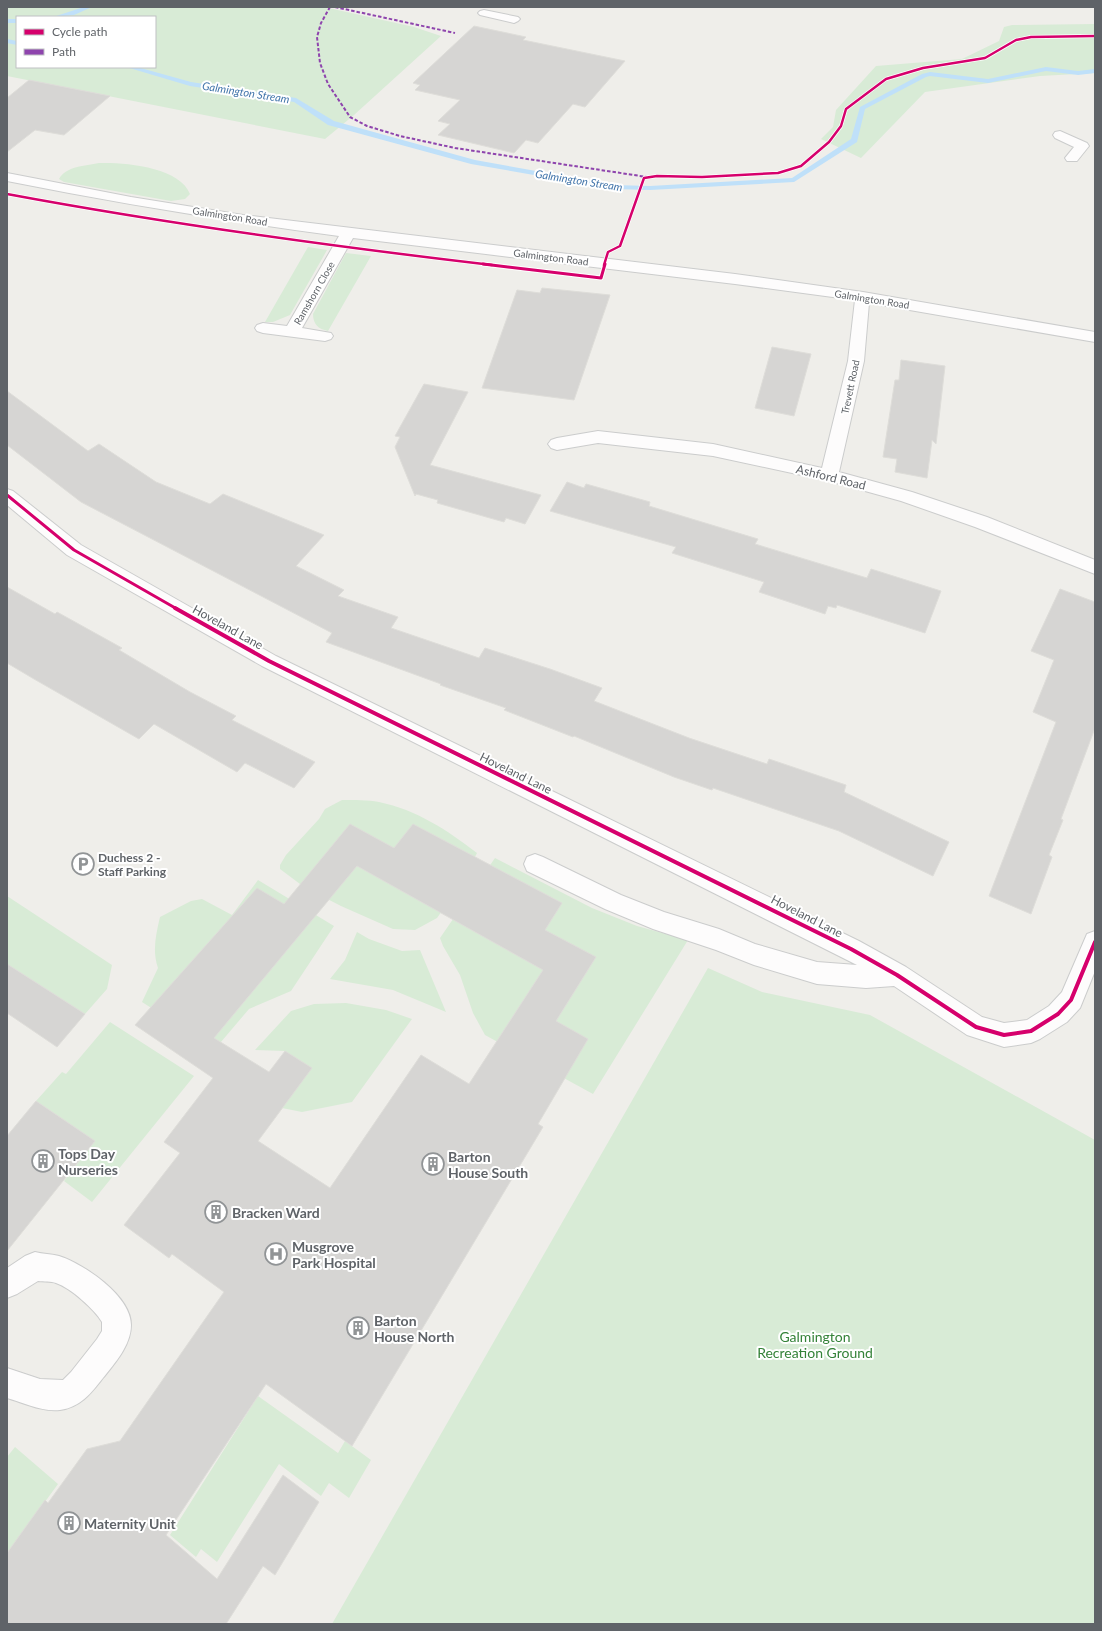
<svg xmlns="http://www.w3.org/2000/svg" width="1102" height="1631" font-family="Lato,sans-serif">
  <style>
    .green { fill: #d8ebd6; fill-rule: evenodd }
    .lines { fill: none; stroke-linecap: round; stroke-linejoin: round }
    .stream { fill: #bfe0f9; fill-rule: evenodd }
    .building { fill: #d6d5d3; stroke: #deddd9; fill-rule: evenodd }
    .minor-casing { stroke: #cbcccc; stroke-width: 2 }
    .minor { fill: #fdfcfc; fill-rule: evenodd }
    .quiet { stroke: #8e44ad; stroke-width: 2; stroke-dasharray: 3.5 2; stroke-linecap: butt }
    .cycleway-far2-casing { stroke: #fff; stroke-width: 4 }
    .cycleway-far1-casing { stroke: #fff; stroke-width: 5 }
    .cycleway-casing { stroke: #fff; stroke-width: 6 }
    .cycleway-far2 { stroke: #d6006c; stroke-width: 2.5 }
    .cycleway-far1 { stroke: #d6006c; stroke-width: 3 }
    .cycleway { stroke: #d6006c; stroke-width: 4 }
    .labels { text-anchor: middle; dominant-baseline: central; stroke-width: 4; stroke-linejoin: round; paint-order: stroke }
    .far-street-label { font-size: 10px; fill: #5f6368; stroke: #fff }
    .far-water-label { font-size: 11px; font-style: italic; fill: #4174aa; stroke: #fff }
    .street-label { font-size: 12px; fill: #5f6368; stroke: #fff }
    .poi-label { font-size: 12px; font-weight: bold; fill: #5f6368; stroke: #fff; text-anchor: start }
    .near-poi-label { font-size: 14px; font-weight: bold; fill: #5f6368; stroke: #fff; text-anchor: start }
    .near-park-label { font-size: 14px; fill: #348238; stroke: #fff }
  </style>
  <rect width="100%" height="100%" fill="#efeeea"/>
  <path class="green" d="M7 7H324L414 27 441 36 354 115 325 139 7 76ZM17 17H155V67H17Z
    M1095 24V73L1040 76 925 92 861 158 821 139 833 127 836 110 876 66 962 59 999 41 1004 27 1012 25Z
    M99 163C124 162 180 167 190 194L185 199 171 201 64 182 59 179C66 166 85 166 99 163Z
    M308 247 327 250 290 315 273 322H265Z
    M346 253 371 256 328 331C318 329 313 324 313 314Z
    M342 800C354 800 368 800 379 802 417 810 447 830 477 853L461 884 437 918 415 930 393 929 341 906 304 887 280 869V865L286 855 319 819 325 809Z
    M495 858 592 908 637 926 688 940 593 1094 485 1035 473 1013 460 975 443 946 440 938Z
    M258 880 334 926 291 991 249 1009 215 1049 142 1002 158 968C152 951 156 934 160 917L191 901 202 899 232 915Z
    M7 896 112 965 107 989 85 1014 7 964Z
    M357 932 369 939 402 951 420 950 446 1012 393 990 330 979 345 960Z
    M708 968 762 992 870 1015 1095 1140V1624H332Z
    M346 1003 386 1010 412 1019 352 1102 302 1112 282 1108 285 1051 255 1050 291 1011 314 1004Z
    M110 1022 194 1076 92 1202 64 1181 95 1141 36 1101 62 1072 66 1074Z
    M258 1396 338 1453 345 1441 371 1460 349 1498 329 1483 321 1496 279 1464 217 1562 201 1549 196 1557 170 1535Z
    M15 1447 58 1484 7 1554V1457Z"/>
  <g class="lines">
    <path class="stream" d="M84 7H92L74 15 53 17Z
      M7 19H17V23H7Z
      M7 39 17 41V45L7 43Z
      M126 67H137L191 82 296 98 334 121 475 160 614 185 650 186 792 178 851 139 860 107 922 74 930 72 988 79 1046 67 1078 71 1095 69V73L1078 75 1046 71 988 83 930 76 926 77 865 109 857 142 794 182 650 190 614 189 471 164 328 125 294 102 190 86Z"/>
  </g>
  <path class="building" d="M474 26 526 37 523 40 625 61 585 107 573 104 538 143 526 140 514 153 438 135 450 124 438 121 460 100 415 90 420 85 413 83Z
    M29 80 110 96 64 135 35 130 7 152V98Z
    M542 288 610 295 574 400 482 388 517 290 540 293Z
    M772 347 811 354 794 416 755 408Z
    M901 360 945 366 936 444 932 440 927 478 895 472 897 459 883 457 895 380H899Z
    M424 384 468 392 430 465 541 495 525 524 506 518 504 522 437 503 438 500 416 494 415 496 395 447 400 437 395 436Z
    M7 391 88 451 99 444 156 482 210 504 223 494 324 535 296 566 344 590 338 596 398 617 391 628 479 658 485 648 550 669 602 688 594 701 689 738 767 764 769 759 846 785 844 792 949 842 933 876 839 831 713 788 712 790 674 777 574 736 573 737 504 710 506 708 440 685 441 684 326 642 332 633 81 502 7 445Z
    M567 482 584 488 586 484 650 502 649 506 758 539 755 544 867 578 871 569 941 591 925 633 837 605 836 608 828 606 825 614 759 592 764 582 672 553 676 547 550 511Z
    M7 587 55 614 57 612 122 648 119 650 190 692 236 716 232 720 315 762 294 788 245 763 237 772 154 724 139 739 34 679 7 663Z
    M1060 589 1095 602V728L1061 819 1063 820 1049 855 1052 857 1031 914 989 896 1056 722 1033 712 1054 660 1031 651Z
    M350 824 394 848 413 824 562 903 545 930 596 957 556 1021 588 1039 538 1124 543 1127 352 1446 266 1384 166 1535 217 1579 283 1475 319 1502 275 1575 263 1566 226 1624H7V1553L45 1500 48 1503 87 1449 120 1441 224 1292 172 1254 169 1258 124 1225 180 1153 164 1142 213 1078 135 1025 257 888 284 904ZM357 866 543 970 469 1084 421 1055 330 1188 258 1141 312 1068 285 1051 269 1072 214 1038Z
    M7 964 85 1014 57 1047 7 1013Z
    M36 1101 95 1141 7 1251V1136Z"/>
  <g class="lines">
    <g class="minor-casing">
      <path id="minor" d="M484 10 518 17 520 19 518 21 514 23 480 15 478 13 480 11Z
        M1060 131 1087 143 1089 146 1077 161H1067L1065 158 1074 147 1055 138 1053 135 1055 132Z
        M7 173 131 197 243 215 735 274 863 292 1095 332V342L869 303 864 361 839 472 912 492 987 517 1095 560V574L975 527 901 501 829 481 713 456 598 443 557 450 551 448 548 444 551 440 557 438 598 431 713 444 822 468 848 361 855 300 735 284 353 238 302 328 331 333 333 336 331 339 325 341 263 333 257 331 255 328 257 325 263 323 287 326 339 236C228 221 117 203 7 181Z
        M7 489 13 491 81 545 276 656 859 941 906 967 982 1017 1004 1023 1027 1020 1049 1006 1062 992 1087 934 1095 931V971L1080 1008 1067 1022 1040 1039 1031 1043 1004 1047 967 1035 894 986 866 988 817 984 754 965 716 950 653 929 605 909 527 871 524 864 527 857 535 854 543 857 621 895 664 912 719 929 755 944 817 962 857 965 262 666 67 555 7 505Z
        M35 1252C43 1254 51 1254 59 1256 84 1264 131 1296 131 1325 131 1345 115 1363 103 1378 91 1393 81 1407 60 1410 42 1412 24 1403 7 1398V1368L40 1379 63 1380 71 1372 97 1339 102 1331V1322C95 1310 71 1288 56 1283 51 1281 44 1282 38 1281L17 1294 7 1298V1268L25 1256Z"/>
    </g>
    <use href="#minor" class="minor"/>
    <path class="quiet" d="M330 7 321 23 317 37 320 63 328 84 350 117 367 126 400 136 455 148 647 177
      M335 7 455 33"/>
    <g class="cycleway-far2-casing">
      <path id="cycleway-far2" d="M7 194C168 224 329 246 492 265
        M604 265 608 252 620 246 644 178 657 176 702 177 778 173 801 166 829 142 841 126 846 109 886 79 923 68 985 58 1016 40 1031 37 1095 36"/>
    </g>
    <g class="cycleway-far1-casing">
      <path id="cycleway-far1" d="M483 264 601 278 605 264
        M7 495 74 550 177 609"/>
    </g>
    <g class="cycleway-casing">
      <path id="cycleway" d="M175 608 269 661 851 949 897 975 976 1027 1004 1035 1031 1031 1058 1014 1071 1000 1095 942"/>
    </g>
    <use href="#cycleway-far2" class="cycleway-far2"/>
    <use href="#cycleway-far1" class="cycleway-far1"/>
    <use href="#cycleway" class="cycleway"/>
  </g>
  <defs>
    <g id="parking-ring" transform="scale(1.15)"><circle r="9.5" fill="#fff" stroke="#919496" stroke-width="1.5"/><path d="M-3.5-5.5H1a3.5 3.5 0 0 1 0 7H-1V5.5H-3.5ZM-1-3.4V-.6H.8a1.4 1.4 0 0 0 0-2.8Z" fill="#919496"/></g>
    <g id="building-ring" transform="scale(1.15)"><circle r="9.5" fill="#fff" stroke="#919496" stroke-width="1.5"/><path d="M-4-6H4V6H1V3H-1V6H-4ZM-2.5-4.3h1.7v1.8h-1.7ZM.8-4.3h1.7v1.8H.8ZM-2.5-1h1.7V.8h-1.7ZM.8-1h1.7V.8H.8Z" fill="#919496"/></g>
    <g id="hospital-ring" transform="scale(1.15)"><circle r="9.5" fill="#fff" stroke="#919496" stroke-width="1.5"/><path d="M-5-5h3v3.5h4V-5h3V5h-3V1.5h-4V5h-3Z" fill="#919496"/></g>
  </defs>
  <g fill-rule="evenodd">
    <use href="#parking-ring" x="83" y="864"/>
    <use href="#building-ring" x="43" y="1161"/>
    <use href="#building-ring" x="433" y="1164"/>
    <use href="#building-ring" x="216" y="1212"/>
    <use href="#hospital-ring" x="276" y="1254"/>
    <use href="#building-ring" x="358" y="1328"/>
    <use href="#building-ring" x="69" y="1523"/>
  </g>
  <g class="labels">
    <g class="far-street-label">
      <text transform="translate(230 216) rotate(9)">Galmington Road</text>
      <text transform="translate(551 257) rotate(7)">Galmington Road</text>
      <text transform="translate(314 293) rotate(-60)">Ramshorn Close</text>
      <text transform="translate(872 299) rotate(9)">Galmington Road</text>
      <text transform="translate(850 387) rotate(-78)">Trevett Road</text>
    </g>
    <g class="far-water-label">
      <text transform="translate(246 92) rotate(9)">Galmington Stream</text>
      <text transform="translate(579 180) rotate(9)">Galmington Stream</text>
    </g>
    <g class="street-label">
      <text transform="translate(831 477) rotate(14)">Ashford Road</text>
      <text transform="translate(228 627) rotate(29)">Hoveland Lane</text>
      <text transform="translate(516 773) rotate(26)">Hoveland Lane</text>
      <text transform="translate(807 916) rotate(27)">Hoveland Lane</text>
    </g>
    <g class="poi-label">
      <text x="98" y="857">Duchess 2 -<tspan x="98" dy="14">Staff Parking</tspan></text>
    </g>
    <g class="near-poi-label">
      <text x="58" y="1153">Tops Day<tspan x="58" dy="16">Nurseries</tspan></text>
      <text x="448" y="1156">Barton<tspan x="448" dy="16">House South</tspan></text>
      <text x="232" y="1212">Bracken Ward</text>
      <text x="292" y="1246">Musgrove<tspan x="292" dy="16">Park Hospital</tspan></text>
      <text x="374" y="1320">Barton<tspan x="374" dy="16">House North</tspan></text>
      <text x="84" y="1523">Maternity Unit</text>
    </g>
    <g class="near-park-label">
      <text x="815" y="1336">Galmington<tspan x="815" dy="16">Recreation Ground</tspan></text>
    </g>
  </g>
  <rect width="1102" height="1631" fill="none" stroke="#5f6368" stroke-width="16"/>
  <rect x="16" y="16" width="140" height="52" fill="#ffffff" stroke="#bfc1c3"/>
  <rect x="24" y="29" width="20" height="6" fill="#d6006c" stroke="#bfc1c3"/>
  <text x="52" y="36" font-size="12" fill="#5f6368">Cycle path</text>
  <rect x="24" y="49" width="20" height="6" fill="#8e44ad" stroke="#bfc1c3"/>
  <text x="52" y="56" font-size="12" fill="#5f6368">Path</text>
</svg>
